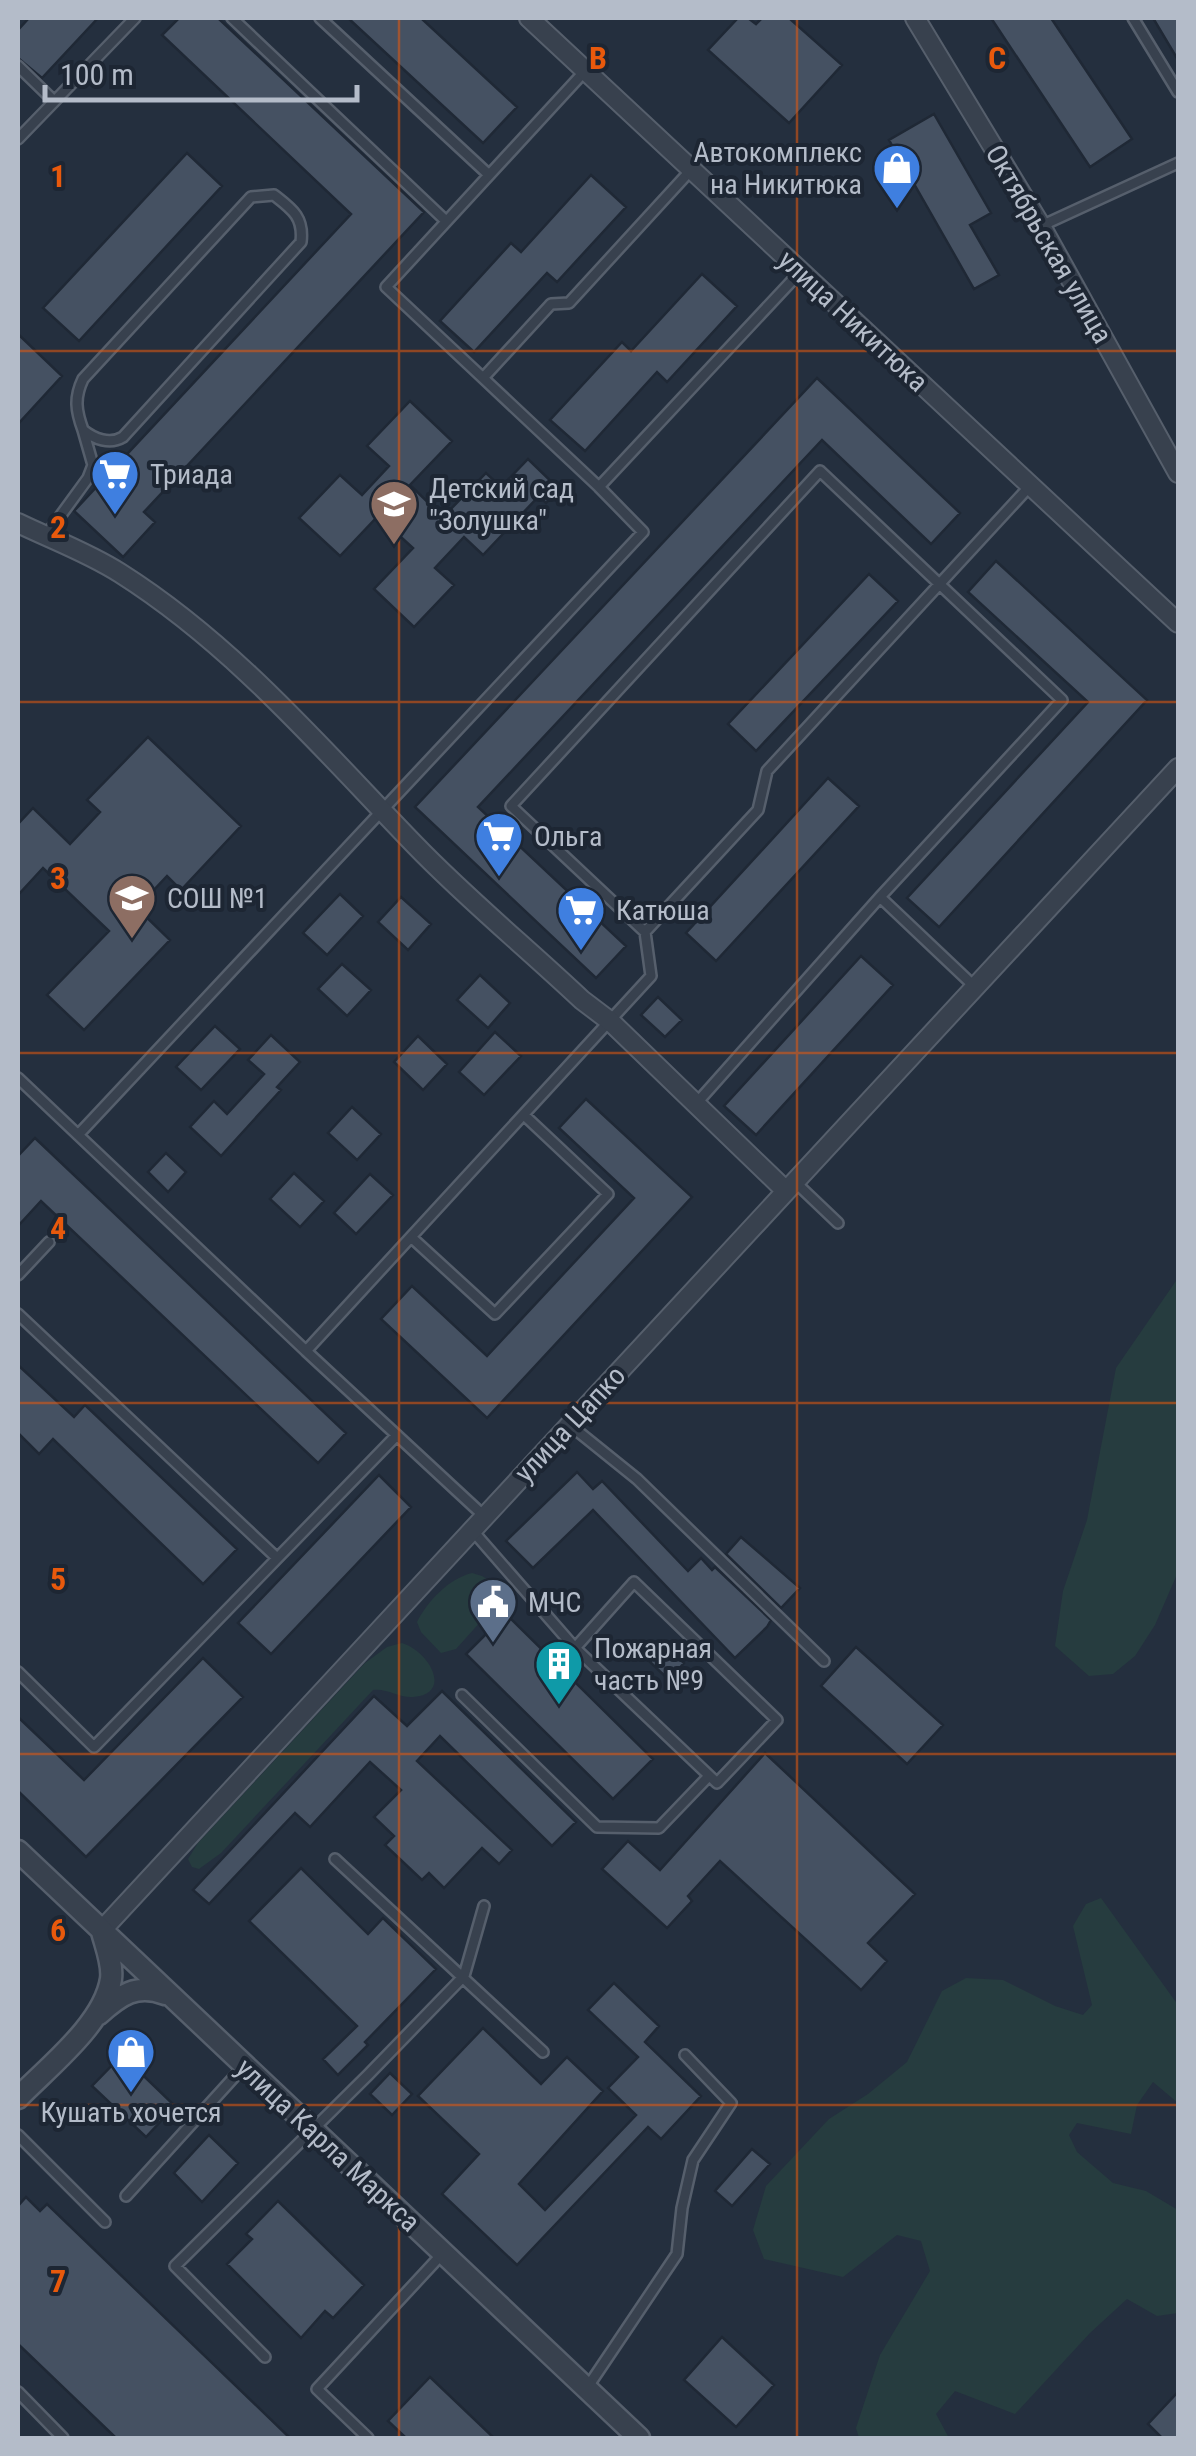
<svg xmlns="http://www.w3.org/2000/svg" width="1196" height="2456" font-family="'Roboto Condensed',sans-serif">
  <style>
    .green { fill: #263c3f }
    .building { fill: #455162; stroke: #1f2835; stroke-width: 2.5 }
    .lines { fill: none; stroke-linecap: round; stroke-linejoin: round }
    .service-casing { stroke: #565f6c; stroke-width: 14 }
    .minor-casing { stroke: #565f6c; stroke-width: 22 }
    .tertiary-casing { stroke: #565f6c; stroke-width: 25 }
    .service { stroke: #38414e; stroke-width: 9 }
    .minor { stroke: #38414e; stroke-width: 18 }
    .tertiary { stroke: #38414e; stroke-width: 20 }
    .grid { fill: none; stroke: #e8590c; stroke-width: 2.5; stroke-opacity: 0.55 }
    .labels { text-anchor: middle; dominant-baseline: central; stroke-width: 8; stroke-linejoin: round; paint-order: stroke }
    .poi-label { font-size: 28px; fill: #b4bcc9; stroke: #1d2633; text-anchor: start }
    .street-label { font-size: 28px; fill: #b4bcc9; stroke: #1d2633 }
    .grid-label { font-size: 32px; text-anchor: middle; font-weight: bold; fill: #e8590c; stroke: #1d2633; stroke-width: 8; stroke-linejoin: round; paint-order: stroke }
  </style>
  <rect width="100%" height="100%" fill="#242f3e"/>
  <path class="green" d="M1178 1278V1572L1155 1625 1135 1656 1113 1674 1089 1676 1055 1646 1063 1591 1087 1520 1116 1368Z
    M472 1573 482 1576 500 1587V1600L456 1649 441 1653 421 1632 417 1622C428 1601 448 1579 472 1573Z
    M402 1643C430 1652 453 1694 413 1697 399 1698 387 1688 373 1690L221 1853 199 1869 192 1867 188 1859 198 1843 365 1663 387 1647Z
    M1101 1898 1178 2005V2103L1153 2082 1137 2105 1131 2134 1077 2123 1069 2135 1077 2152 1113 2183 1146 2191 1178 2210V2313L1157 2316 1127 2299 1090 2333 1015 2414 955 2391 936 2414 949 2438H859L856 2428 880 2355 930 2271 921 2241 897 2235 843 2277 764 2259 753 2230 766 2186 829 2119 868 2094 907 2062 942 1991 966 1978 1003 1980 1055 2006 1083 2015 1092 2005 1073 1926 1086 1904Z"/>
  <path class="building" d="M29 18H98L42 78 18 58V30Z
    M179 18H218L424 212 144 512 155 522 123 557 74 511 351 214 162 35Z
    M348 18H421L517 107 483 143Z
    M738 18H748L756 24 762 18H789L842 65 789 123 708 50Z
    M991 18H1051L1132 139 1090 167Z
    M1153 18H1178V60Z
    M934 114 991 213 970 225 999 275 974 289 889 140Z
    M187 153 222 186 79 341 43 308Z
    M591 175 626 207 557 282 547 273 474 352 440 321 511 243 521 252Z
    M702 274 737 306 667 382 657 372 585 451 550 420 622 342 631 351Z
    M18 334 62 376 18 424Z
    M817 378 960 513 931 544 822 440 478 807 626 946 596 978 415 807Z
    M410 401 452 441 410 485 443 517 486 473 501 487 528 459 559 489 546 503 539 496 483 555 464 537 435 568 454 585 414 627 374 589 413 548 378 516 340 556 299 518 340 475 362 495 389 466 367 446Z
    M996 561 1147 700 939 927 907 898 1088 702 968 592Z
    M869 574 898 601 756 751 728 724Z
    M148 737 241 826 181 890 167 876 137 908 170 940 84 1030 47 995 109 931 43 868 18 895V824L33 808 70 844 100 812 87 800Z
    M828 778 859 806 716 961 686 933Z
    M340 894 363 916 327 955 303 933Z
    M401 897 431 924 408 950 378 922Z
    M861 956 893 985 756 1135 724 1106Z
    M342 964 371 990 347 1016 318 989Z
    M480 975 510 1003 488 1028 457 1000Z
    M658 997 682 1020 665 1037 641 1015Z
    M215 1026 240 1049 201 1090 176 1067Z
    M495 1032 521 1056 484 1095 459 1072Z
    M271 1035 300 1062 277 1087 281 1090 221 1156 190 1127 214 1101 227 1114 264 1074 248 1060Z
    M418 1036 447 1064 423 1090 394 1062Z
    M586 1099 692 1197 487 1418 381 1319 412 1286 487 1356 634 1198 559 1128Z
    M352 1107 381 1134 357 1160 328 1133Z
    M35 1138 346 1433 318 1463 41 1201 18 1226V1156Z
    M166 1153 186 1172 168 1192 148 1172Z
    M294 1173 324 1201 300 1227 270 1199Z
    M370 1174 393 1195 356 1234 334 1213Z
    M18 1365 74 1417 85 1405 237 1549 203 1584 53 1439 39 1454 18 1433Z
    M577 1472 593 1489 602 1481 688 1571 701 1558 712 1570 715 1567 771 1620 767 1627 735 1658 593 1510 533 1568 506 1541Z
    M379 1475 411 1507 271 1654 238 1623Z
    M741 1537 800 1588 781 1608 726 1554Z
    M506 1614 653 1759 613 1799 466 1654Z
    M665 1645 684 1663 669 1680 650 1662Z
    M856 1647 943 1725 907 1764 821 1686Z
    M203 1658 243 1697 86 1857 18 1791V1717L84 1780Z
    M442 1691 576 1822 552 1846 440 1736 417 1761 512 1850 499 1864 482 1848 444 1888 429 1873 422 1880 385 1845 394 1836 374 1817 401 1790 370 1762 310 1827 295 1813 209 1904 193 1890 374 1696 407 1726Z
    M765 1753 915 1894 868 1943 887 1961 861 1990 720 1861 688 1896 692 1901 667 1928 602 1869 628 1841 660 1870Z
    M301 1868 368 1934 383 1918 436 1969 365 2042 368 2045 338 2075 323 2059 357 2026 249 1921Z
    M614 1983 659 2026 645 2042 701 2096 661 2139 648 2127 517 2265 442 2194 479 2154 418 2096 483 2028 541 2084 567 2057 603 2091 519 2184 545 2210 636 2115 608 2088 638 2057 588 2010Z
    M122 2055 175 2106 146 2137 92 2086Z
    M390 2073 412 2094 392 2115 370 2094Z
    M209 2135 238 2163 202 2202 174 2173Z
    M752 2149 770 2164 732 2206 715 2191Z
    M26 2197 40 2211 47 2204 290 2438H116L18 2344V2206Z
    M278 2201 364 2285 333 2318 325 2311 301 2338 227 2264 252 2239 246 2234Z
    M722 2337 774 2385 736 2427 684 2380Z
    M430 2377 494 2438H406L388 2421Z
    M1178 2392V2438H1162L1148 2424Z"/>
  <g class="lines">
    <g class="service-casing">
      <path id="service" d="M232 18 446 221
        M320 18 488 174
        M1133 18 1178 92
        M18 66 54 101
        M18 139 135 18
        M691 170 569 303 551 304 483 378 599 487 801 271
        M1041 226 1178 163
        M483 378 386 287 585 71
        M45 537 88 478 93 465 83 430C94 439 110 445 123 437L301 242C304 217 292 209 274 195L251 197 83 379C74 398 76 411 83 430
        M880 897 975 987
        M645 932 511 806 820 471 1062 700 880 897 695 1105
        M18 1078 306 1351
        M78 1135 643 532 599 487
        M795 1182 838 1223
        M411 1237 495 1314 608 1194 524 1115
        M18 1275 49 1242
        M18 1314 277 1558
        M570 1425 637 1479 824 1661
        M484 1516 306 1351 651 976 645 932 758 810 767 771 1030 486
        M472 1530 575 1648 717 1783 777 1720 634 1582 575 1648
        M18 1672 94 1747 397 1435
        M462 1695 597 1827 659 1828 709 1776
        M335 1859 543 2052
        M18 2135 105 2222
        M126 2196 245 2065
        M265 2357 175 2266 368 2075 464 1976 484 1906
        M587 2388 677 2254 682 2208 693 2160 731 2103 685 2055
        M18 2392 63 2438
        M368 2438 317 2389 443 2253"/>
    </g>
    <g class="minor-casing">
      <path id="minor" d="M529 18 1178 623
        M915 18 1041 226 1178 473
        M18 523C51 539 89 553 120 573 234 645 322 749 415 845 467 899 527 948 582 1000L611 1022 786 1191
        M102 1930 1178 768"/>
    </g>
    <g class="tertiary-casing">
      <path id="tertiary" d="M18 1851 639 2438
        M99 2014C120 1995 137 1983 165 1994
        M18 2098C48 2067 104 2024 111 1979 113 1964 106 1947 102 1932"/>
    </g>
    <use href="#service" class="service"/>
    <use href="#minor" class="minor"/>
    <use href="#tertiary" class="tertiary"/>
  </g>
  <path class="grid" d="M399 18V2438M797 18V2438M18 351H1178M18 702H1178M18 1053H1178M18 1403H1178M18 1754H1178M18 2105H1178"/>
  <defs>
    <g id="shop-pin" transform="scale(2.5)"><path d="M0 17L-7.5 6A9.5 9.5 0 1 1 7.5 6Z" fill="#3f7fe0" stroke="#1d2633"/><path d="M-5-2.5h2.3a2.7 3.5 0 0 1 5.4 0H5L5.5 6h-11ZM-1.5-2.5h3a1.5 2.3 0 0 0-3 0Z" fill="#fff"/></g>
    <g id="supermarket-pin" transform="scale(2.5)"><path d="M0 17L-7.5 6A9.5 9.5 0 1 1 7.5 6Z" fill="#3f7fe0" stroke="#1d2633"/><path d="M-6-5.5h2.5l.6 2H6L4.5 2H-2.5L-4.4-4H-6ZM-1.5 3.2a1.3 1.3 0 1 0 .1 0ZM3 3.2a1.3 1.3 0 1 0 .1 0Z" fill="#fff"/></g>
    <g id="school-pin" transform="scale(2.5)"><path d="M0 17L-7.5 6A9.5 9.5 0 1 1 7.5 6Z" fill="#8d6e63" stroke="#1d2633"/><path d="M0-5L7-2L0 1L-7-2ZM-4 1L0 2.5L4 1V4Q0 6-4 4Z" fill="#fff"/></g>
    <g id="civic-pin" transform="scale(2.5)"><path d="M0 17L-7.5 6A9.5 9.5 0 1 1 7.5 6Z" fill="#5c6f8a" stroke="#1d2633"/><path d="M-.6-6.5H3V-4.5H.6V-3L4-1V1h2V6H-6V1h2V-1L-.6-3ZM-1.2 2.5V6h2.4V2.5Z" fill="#fff"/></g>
    <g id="building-pin" transform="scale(2.5)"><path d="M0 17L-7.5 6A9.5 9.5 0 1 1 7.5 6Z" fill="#0f9aa8" stroke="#1d2633"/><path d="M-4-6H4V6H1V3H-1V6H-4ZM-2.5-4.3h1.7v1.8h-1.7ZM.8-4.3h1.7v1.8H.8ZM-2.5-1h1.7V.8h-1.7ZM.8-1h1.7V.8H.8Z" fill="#fff"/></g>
  </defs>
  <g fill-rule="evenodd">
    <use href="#shop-pin" x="897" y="168"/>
    <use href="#supermarket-pin" x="115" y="474"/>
    <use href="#school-pin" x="394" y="504"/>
    <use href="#supermarket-pin" x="499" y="836"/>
    <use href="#school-pin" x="132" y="898"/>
    <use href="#supermarket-pin" x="581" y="910"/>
    <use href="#civic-pin" x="493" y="1602"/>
    <use href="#building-pin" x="559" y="1664"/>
    <use href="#shop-pin" x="131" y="2052"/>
  </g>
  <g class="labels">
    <g class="poi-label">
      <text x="862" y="152" text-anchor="end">Автокомплекс<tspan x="862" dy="32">на Никитюка</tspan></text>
      <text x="150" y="474">Триада</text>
      <text x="429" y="488">Детский сад<tspan x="429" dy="32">"Золушка"</tspan></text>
      <text x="534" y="836">Ольга</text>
      <text x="167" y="898">СОШ №1</text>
      <text x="616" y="910">Катюша</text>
      <text x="528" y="1602">МЧС</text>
      <text x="594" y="1648">Пожарная<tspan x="594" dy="32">часть №9</tspan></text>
      <text x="131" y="2112" text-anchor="middle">Кушать хочется</text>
    </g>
    <g class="street-label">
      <text transform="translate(1049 244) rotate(60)">Октябрьская улица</text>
      <text transform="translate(853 321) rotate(43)">улица Никитюка</text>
      <text transform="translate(570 1424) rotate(-47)">улица Цапко</text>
      <text transform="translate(328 2145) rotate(43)">улица Карла Маркса</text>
    </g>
  </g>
  <g class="grid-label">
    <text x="598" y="69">B</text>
    <text x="997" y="69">C</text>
    <text x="58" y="187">1</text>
    <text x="58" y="538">2</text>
    <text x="58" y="889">3</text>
    <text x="58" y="1239">4</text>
    <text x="58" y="1590">5</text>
    <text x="58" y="1941">6</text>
    <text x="58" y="2292">7</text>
  </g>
  <rect width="1196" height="2456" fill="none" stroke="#b4bcc9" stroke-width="40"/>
  <path d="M45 85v15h312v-15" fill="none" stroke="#b4bcc9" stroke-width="5"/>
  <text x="60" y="85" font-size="30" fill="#b4bcc9" stroke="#1d2633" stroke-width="8" paint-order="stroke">100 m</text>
</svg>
